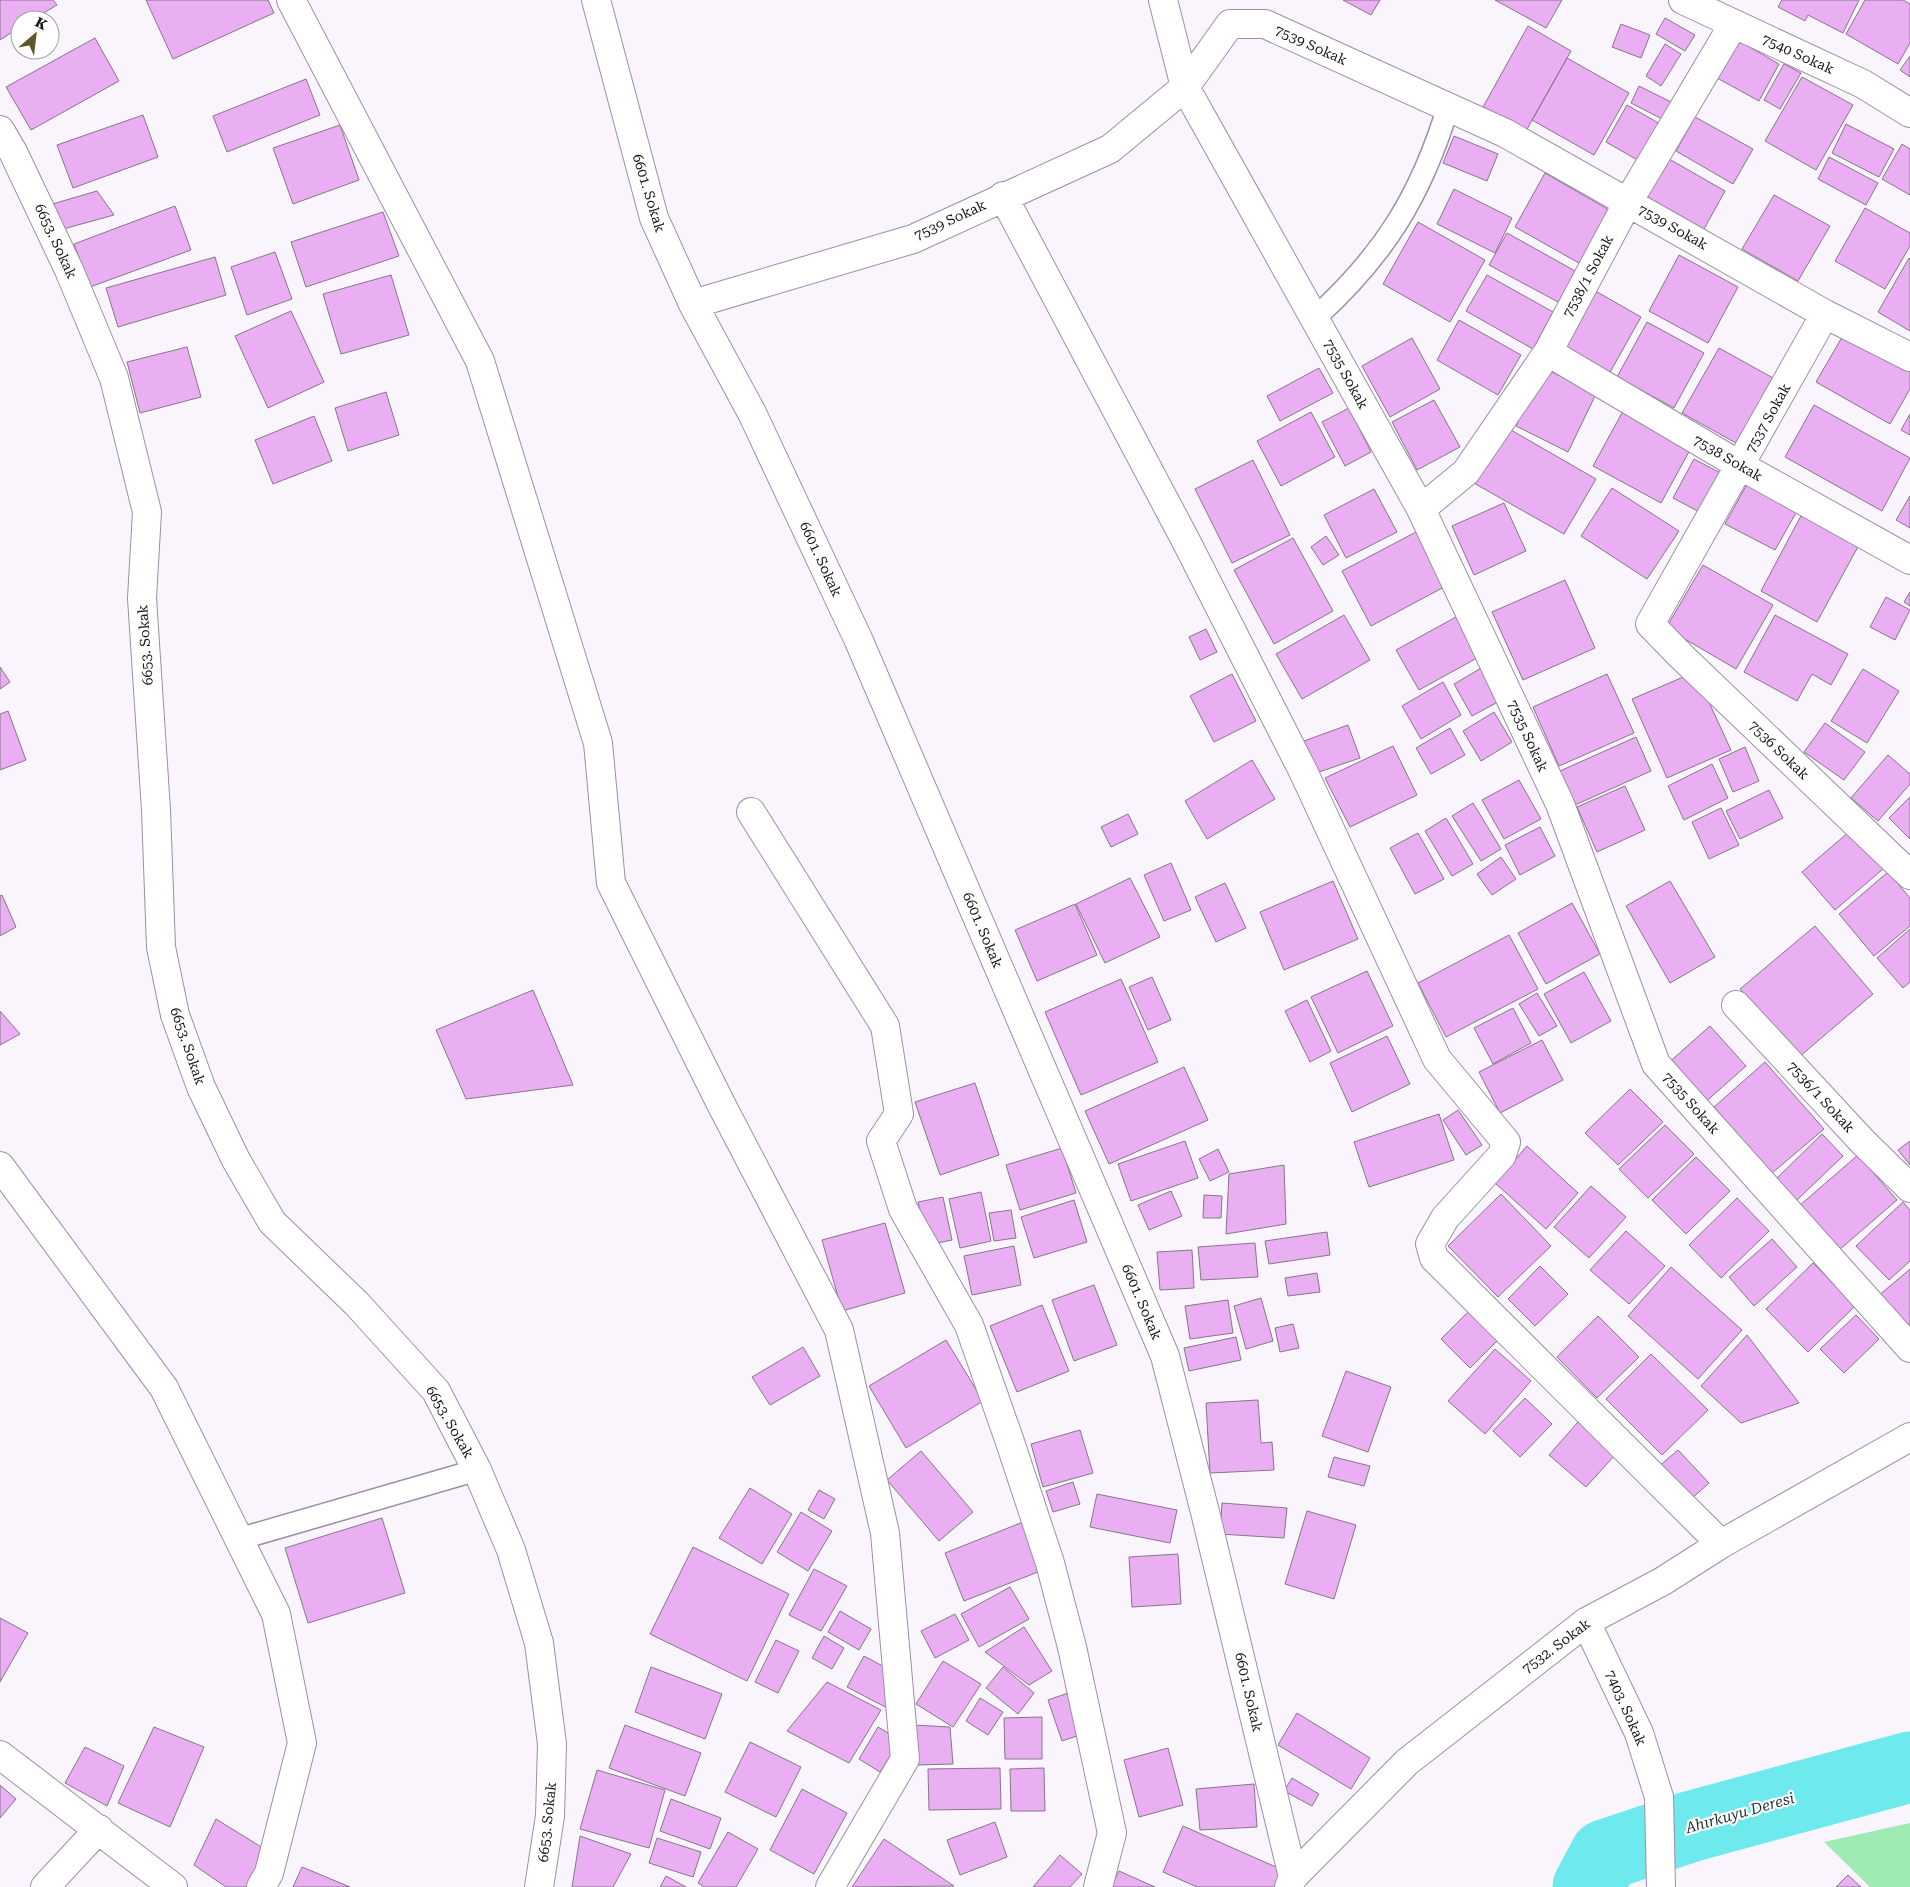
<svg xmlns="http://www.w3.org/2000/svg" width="1910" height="1887" font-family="'Roboto Serif',serif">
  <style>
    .green { fill: #a0ebb4 }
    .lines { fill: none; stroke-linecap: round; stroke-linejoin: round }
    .river { stroke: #6ee9ee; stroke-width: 71 }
    .building { fill: #e9aff2; stroke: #877689 }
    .lane-casing { stroke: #9d8fa5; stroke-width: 24 }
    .street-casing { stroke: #9d8fa5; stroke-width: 30 }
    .secondary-casing { stroke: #9d8fa5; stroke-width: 30 }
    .lane { stroke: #fff; stroke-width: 21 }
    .street { stroke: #fff; stroke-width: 28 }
    .secondary { stroke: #fff; stroke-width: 28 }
    .labels { text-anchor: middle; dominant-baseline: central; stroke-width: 4.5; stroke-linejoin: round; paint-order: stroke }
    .street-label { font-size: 14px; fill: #1a151d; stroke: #fff }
    .water-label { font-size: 15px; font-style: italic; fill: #1d3334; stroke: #fff }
  </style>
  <rect width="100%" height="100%" fill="#faf4fd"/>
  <path class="green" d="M1910 1823V1887H1870L1824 1842Z"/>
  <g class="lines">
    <path class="river" d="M1588 1887 1605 1855 1689 1827 1910 1767"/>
  </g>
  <path class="building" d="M0 0H53L57 5 32 20H20V27L0 40Z
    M146 0H268L274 13 173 59Z
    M1343 0H1380L1371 15Z
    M1495 0H1562L1546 28Z
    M1782 0H1859L1843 33 1808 15 1805 21 1778 7Z
    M1865 0H1903L1910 4V43L1898 64 1846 34Z
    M1665 18 1695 35 1685 51 1656 34Z
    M1621 24 1650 35 1641 58 1612 47Z
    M1528 26 1571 51 1526 131 1483 107Z
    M1729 35 1779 64 1759 101 1708 73Z
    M95 38 119 81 31 130 6 87Z
    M1665 44 1681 54 1661 86 1646 76Z
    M1910 56V77L1900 70Z
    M1567 58 1629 93 1594 155 1532 120Z
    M1784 64 1801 73 1780 109 1764 100Z
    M1802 77 1853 105 1816 170 1765 141Z
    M306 79 320 115 227 152 213 116Z
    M1639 86 1679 106 1670 123 1631 103Z
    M1627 105 1662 125 1641 162 1606 142Z
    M143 115 158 157 73 188 57 145Z
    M1695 117 1753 149 1733 184 1676 151Z
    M1846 124 1894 149 1879 177 1832 153Z
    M340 125 359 180 293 204 273 148Z
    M1454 136 1498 154 1487 181 1443 163Z
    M1902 144 1910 149V195L1882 179Z
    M1664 156 1725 191 1704 229 1642 194Z
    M1829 157 1878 183 1866 205 1818 179Z
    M1545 173 1616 214 1586 267 1515 227Z
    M1454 189 1512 218 1495 253 1437 224Z
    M97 191 114 215 56 231 49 205Z
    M1774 195 1830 226 1798 281 1742 249Z
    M175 206 191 250 90 287 74 244Z
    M1865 208 1910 233V246L1885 289 1835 261Z
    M383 212 399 256 306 287 291 242Z
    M1418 222 1485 260 1450 322 1383 284Z
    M1507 233 1577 272 1560 303 1489 265Z
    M275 252 292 299 247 315 231 267Z
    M1679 255 1738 287 1708 343 1649 311Z
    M215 257 226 295 118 327 106 288Z
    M1909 258 1910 259V331L1878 312Z
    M391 275 409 335 341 354 323 294Z
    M1487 275 1553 312 1533 349 1466 311Z
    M1592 289 1641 317 1609 374 1560 347Z
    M291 311 324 382 268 408 235 336Z
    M1459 320 1521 355 1498 395 1437 360Z
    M1647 322 1704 353 1674 408 1617 377Z
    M1845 332 1910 369V389L1890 424 1816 382Z
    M1412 338 1440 389 1390 417 1362 366Z
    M187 347 201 397 140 413 127 362Z
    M1719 348 1773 378 1736 443 1682 413Z
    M1319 368 1333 393 1280 421 1267 396Z
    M1544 368 1596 394 1568 452 1516 426Z
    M386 392 399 435 348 451 335 408Z
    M1434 400 1460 447 1417 470 1392 422Z
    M1814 405 1910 458 1882 511 1785 457Z
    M1349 408 1371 452 1345 466 1322 422Z
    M1623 411 1691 448 1661 503 1593 466Z
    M1311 412 1335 457 1281 486 1257 441Z
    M1910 414V435L1901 430Z
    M314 416 332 461 273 484 255 440Z
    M1504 426 1596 479 1564 534 1472 482Z
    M1694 459 1728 477 1707 516 1673 498Z
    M1253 460 1290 535 1232 563 1195 489Z
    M1751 477 1801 504 1775 550 1725 524Z
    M1612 488 1679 531 1647 579 1581 536Z
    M1374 489 1397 532 1346 558 1324 515Z
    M1910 496V528L1896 520Z
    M1504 503 1526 551 1474 575 1452 526Z
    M1803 512 1860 543 1817 622 1761 591Z
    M1416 532 1446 586 1371 626 1342 571Z
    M1326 536 1339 555 1323 565 1311 547Z
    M1293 538 1333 611 1274 644 1234 570Z
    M1703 565 1773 605 1736 669 1666 628Z
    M1565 580 1595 648 1523 680 1492 612Z
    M1910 592V606L1904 602Z
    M1886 597 1910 610 1895 640 1870 627Z
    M1465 612 1488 652 1419 690 1396 650Z
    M1344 615 1370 660 1302 699 1276 654Z
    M1775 615 1848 654 1831 685 1812 674 1797 701 1744 672Z
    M1206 629 1217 652 1200 660 1189 637Z
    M1488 664 1507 697 1472 716 1454 684Z
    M0 667 10 682 0 689Z
    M1863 669 1899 691 1867 743 1831 721Z
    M1695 672 1731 750 1667 778 1632 699Z
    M1232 674 1256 721 1214 742 1190 696Z
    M1607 674 1634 733 1559 766 1533 707Z
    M1443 682 1461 715 1421 739 1402 706Z
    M8 711 26 760 0 770V714Z
    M1494 712 1512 742 1481 761 1463 731Z
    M1825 723 1865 752 1844 780 1804 752Z
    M1348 725 1360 758 1316 773 1304 741Z
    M1450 728 1465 755 1431 774 1416 748Z
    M1636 737 1651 771 1575 805 1560 771Z
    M1393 746 1417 795 1350 827 1325 778Z
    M1745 747 1759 781 1733 792 1719 759Z
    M1888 755 1910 774V784L1878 821 1851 798Z
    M1252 760 1275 799 1207 839 1185 801Z
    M1712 764 1728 798 1684 820 1668 786Z
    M1519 780 1541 819 1504 839 1482 800Z
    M1625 786 1645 830 1597 852 1577 807Z
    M1769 790 1783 818 1740 839 1726 811Z
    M1910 797V839L1889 818Z
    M1473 803 1501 849 1481 861 1452 816Z
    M1721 808 1739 845 1709 859 1692 822Z
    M1128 814 1138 834 1111 847 1101 827Z
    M1446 818 1473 864 1452 876 1425 831Z
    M1540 827 1555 856 1520 875 1505 845Z
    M1850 831 1883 869 1835 910 1802 872Z
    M1418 833 1444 879 1415 894 1390 848Z
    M1501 857 1516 879 1492 895 1477 874Z
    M1171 863 1191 910 1164 921 1144 875Z
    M1888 872 1910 898V926L1874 956 1839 914Z
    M1130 878 1160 937 1105 963 1076 904Z
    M1333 881 1358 939 1284 970 1260 912Z
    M1670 881 1715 957 1670 983 1626 906Z
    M1225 883 1246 928 1216 942 1195 897Z
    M2 895 16 927 0 936V896Z
    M1572 903 1600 954 1546 984 1518 933Z
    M1075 904 1097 955 1037 981 1015 930Z
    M1815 926 1873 994 1799 1057 1740 989Z
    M1910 929V982L1903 988 1877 958Z
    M1509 935 1538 989 1446 1037 1418 983Z
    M1367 971 1393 1026 1338 1053 1311 997Z
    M1584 972 1611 1021 1571 1043 1544 994Z
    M1152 977 1171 1020 1148 1030 1129 987Z
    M1121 979 1158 1062 1081 1095 1045 1012Z
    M533 990 573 1085 466 1099 436 1030Z
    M1537 993 1557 1026 1539 1036 1519 1004Z
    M1307 1000 1331 1051 1310 1062 1285 1011Z
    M1513 1008 1531 1043 1493 1064 1474 1028Z
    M0 1011 20 1034 0 1045Z
    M1710 1026 1746 1066 1702 1105 1666 1065Z
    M1387 1036 1410 1084 1352 1112 1330 1063Z
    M1542 1040 1563 1080 1500 1113 1479 1072Z
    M1765 1062 1824 1129 1771 1174 1714 1107Z
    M1184 1067 1208 1120 1109 1164 1085 1111Z
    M975 1083 999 1155 940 1175 915 1102Z
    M1630 1089 1663 1122 1618 1165 1585 1133Z
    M1458 1110 1482 1145 1466 1155 1443 1120Z
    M1439 1114 1454 1160 1369 1187 1354 1142Z
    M1665 1125 1694 1154 1648 1198 1619 1169Z
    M1822 1134 1843 1156 1797 1200 1776 1179Z
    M1185 1141 1198 1178 1131 1201 1118 1164Z
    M1910 1141V1165L1898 1150Z
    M1527 1146 1578 1193 1546 1229 1495 1183Z
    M1062 1148 1076 1193 1020 1210 1006 1165Z
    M1218 1149 1229 1172 1210 1181 1199 1159Z
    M1858 1155 1897 1200 1838 1251 1799 1206Z
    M1696 1157 1730 1191 1686 1234 1652 1200Z
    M1284 1165 1286 1224 1226 1234 1229 1174Z
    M1591 1186 1626 1217 1589 1258 1554 1227Z
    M1171 1191 1182 1216 1149 1230 1138 1205Z
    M981 1192 991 1241 960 1248 949 1199Z
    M1501 1194 1551 1246 1498 1297 1448 1246Z
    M1204 1195 1222 1196 1221 1218H1203Z
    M943 1197 952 1240 928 1245 918 1202Z
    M1737 1198 1769 1231 1721 1278 1689 1245Z
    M1074 1200 1087 1242 1034 1258 1021 1217Z
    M1903 1202 1910 1210V1261L1889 1280 1856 1246Z
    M1011 1210 1016 1238 994 1241 989 1213Z
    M885 1223 905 1293 842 1311 822 1240Z
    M1626 1231 1665 1266 1629 1304 1590 1270Z
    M1327 1232 1330 1255 1269 1264 1265 1241Z
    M1772 1239 1797 1267 1754 1306 1729 1277Z
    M1255 1243 1258 1277 1201 1280 1198 1247Z
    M1014 1246 1021 1285 972 1295 964 1256Z
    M1192 1250 1194 1288 1160 1290 1157 1252Z
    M1813 1263 1855 1306 1808 1352 1766 1309Z
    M1540 1266 1568 1294 1535 1326 1508 1299Z
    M1671 1267 1742 1330 1698 1379 1628 1316Z
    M1910 1269V1335L1877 1297Z
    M1317 1273 1320 1292 1288 1296 1285 1278Z
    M1094 1285 1117 1345 1074 1361 1052 1300Z
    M1261 1298 1273 1341 1246 1349 1234 1306Z
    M1228 1300 1233 1333 1190 1339 1185 1306Z
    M1042 1305 1069 1371 1017 1392 990 1326Z
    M1469 1311 1498 1340 1470 1368 1441 1339Z
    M1856 1315 1879 1339 1844 1373 1820 1349Z
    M1598 1316 1639 1357 1597 1398 1557 1357Z
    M1293 1324 1299 1348 1280 1352 1275 1328Z
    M1747 1335 1799 1403 1741 1423 1701 1386Z
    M1236 1337 1241 1360 1189 1371 1184 1348Z
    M946 1340 983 1401 906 1448 869 1386Z
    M803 1347 820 1376 770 1405 752 1377Z
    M1495 1349 1531 1381 1485 1434 1448 1401Z
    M1651 1354 1708 1410 1662 1455 1606 1399Z
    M1346 1371 1391 1387 1368 1452 1322 1436Z
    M1525 1398 1552 1424 1520 1457 1493 1431Z
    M1258 1400 1261 1443 1272 1442 1274 1470 1210 1473 1206 1403Z
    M1578 1422 1615 1455 1586 1487 1549 1455Z
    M1080 1430 1093 1473 1043 1487 1031 1444Z
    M1678 1450 1709 1483 1688 1502 1657 1468Z
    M921 1451 973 1512 939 1541 887 1480Z
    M1334 1457 1370 1466 1364 1486 1328 1477Z
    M1073 1482 1080 1504 1053 1512 1046 1491Z
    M750 1488 792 1514 762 1564 719 1538Z
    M819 1490 835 1499 824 1519 808 1510Z
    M1097 1494 1177 1510 1170 1543 1090 1527Z
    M1222 1503 1287 1508 1284 1538 1220 1534Z
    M1307 1511 1356 1525 1334 1599 1285 1584Z
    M801 1512 832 1531 808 1571 777 1552Z
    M382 1518 405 1593 308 1623 285 1548Z
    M1023 1522 1043 1570 964 1601 945 1553Z
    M693 1547 789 1594 747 1681 650 1634Z
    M1178 1554 1181 1604 1132 1607 1129 1557Z
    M814 1569 847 1586 821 1631 789 1615Z
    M1010 1587 1029 1619 979 1647 961 1614Z
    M840 1611 871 1629 859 1650 828 1632Z
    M955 1614 969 1640 935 1658 921 1631Z
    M0 1618 28 1633 0 1682Z
    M1024 1627 1052 1671 1029 1685 985 1652Z
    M824 1636 844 1648 832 1669 812 1658Z
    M776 1640 799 1651 778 1693 755 1682Z
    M864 1656 892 1671 891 1710 847 1687Z
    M943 1661 981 1684 953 1727 916 1704Z
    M651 1667 722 1694 705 1739 635 1712Z
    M1003 1667 1034 1693 1018 1714 986 1688Z
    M827 1682 881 1710 849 1763 787 1731Z
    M1071 1692 1086 1733 1062 1741 1048 1700Z
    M980 1698 1003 1712 988 1735 966 1721Z
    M1297 1713 1370 1758 1351 1789 1278 1745Z
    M1042 1717V1759H1005L1004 1718Z
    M625 1725 701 1753 685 1796 609 1768Z
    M914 1725 950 1727 953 1764 916 1765Z
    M154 1727 204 1747 170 1827 118 1803Z
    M878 1727 900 1740 880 1772 859 1759Z
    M750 1742 801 1767 776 1817 725 1792Z
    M85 1747 124 1766 107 1806 65 1783Z
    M1168 1748 1183 1805 1139 1817 1124 1760Z
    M1000 1768 1001 1809 929 1810 928 1769Z
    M1044 1768 1045 1811H1011L1010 1769Z
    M597 1770 665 1790 649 1848 580 1829Z
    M1292 1778 1319 1794 1312 1806 1284 1791Z
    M1254 1784 1257 1827 1200 1830 1196 1789Z
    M0 1785 16 1799 0 1818Z
    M802 1789 847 1813 814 1874 770 1850Z
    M671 1799 721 1818 710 1849 660 1831Z
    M216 1819 271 1853 255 1887H226L194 1865Z
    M995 1822 1007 1857 960 1875 947 1840Z
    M1183 1826 1285 1871 1278 1887H1197L1163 1872Z
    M728 1832 758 1849 736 1887H704L698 1883Z
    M580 1836 631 1854 613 1887H572Z
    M657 1838 701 1852 693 1877 649 1863Z
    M884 1839 954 1886 852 1887Z
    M1060 1855 1082 1874 1070 1887H1033Z
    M302 1867 350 1887H293Z
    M1119 1871 1155 1887H1111Z
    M1848 1875 1861 1887H1836Z
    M666 1876 686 1887H660Z"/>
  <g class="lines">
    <g class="lane-casing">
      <path id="lane" d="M1316 317C1384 255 1421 196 1448 107
        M239 1539 477 1470"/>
    </g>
    <g class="street-casing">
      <path id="street" d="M291 0 480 361 598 743 611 883 721 1104 839 1330 885 1533 905 1759 830 1887
        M596 0 654 218 693 304 752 413 859 641 1165 1356 1205 1512 1293 1877 1289 1887
        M1163 0 1185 87 1421 509 1560 804 1656 1064 1910 1348
        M1683 0 1863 84 1910 113
        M0 130 13 152 69 270 114 378 147 512 142 598 156 810 161 947 175 1015 201 1087 236 1160 272 1222 357 1304 436 1391 477 1470 511 1550 539 1643 552 1744 550 1816 539 1887
        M1003 196 1186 541 1303 771 1437 1059 1506 1142 1502 1155 1445 1218 1430 1244 1434 1258 1721 1544
        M693 304 913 239 1110 149 1185 87 1230 24H1265L1505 133 1825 314 1910 357
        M1825 314 1650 624 1681 656 1910 875
        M1548 352 1741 466 1910 560
        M1421 509 1466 472 1548 352 1628 202 1733 25
        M751 812 885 1026 899 1114 881 1141 903 1209 969 1325 1010 1442 1050 1563 1072 1647 1112 1833 1098 1887
        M1736 1005 1863 1142 1910 1188
        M1586 1622 1639 1733 1659 1797 1661 1887
        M0 1755 173 1887
        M1293 1877 1407 1762 1586 1622 1663 1581 1721 1544 1910 1437
        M45 1887 99 1829"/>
    </g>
    <g class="secondary-casing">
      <path id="secondary" d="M0 1166 164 1388 276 1614 302 1743 269 1873 261 1887"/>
    </g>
    <use href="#lane" class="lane"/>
    <use href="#street" class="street"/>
    <use href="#secondary" class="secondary"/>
  </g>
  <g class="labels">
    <g class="street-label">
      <text transform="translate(1311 45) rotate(24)">7539 Sokak</text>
      <text transform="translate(1798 54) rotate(24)">7540 Sokak</text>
      <text transform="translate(649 193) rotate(73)">6601. Sokak</text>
      <text transform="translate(950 220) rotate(-25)">7539 Sokak</text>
      <text transform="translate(1673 227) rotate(29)">7539 Sokak</text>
      <text transform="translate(56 241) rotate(65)">6653. Sokak</text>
      <text transform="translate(1588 276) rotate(-62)">7538/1 Sokak</text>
      <text transform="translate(1346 374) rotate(61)">7535 Sokak</text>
      <text transform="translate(1768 418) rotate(-61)">7537 Sokak</text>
      <text transform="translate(1728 458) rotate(30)">7538 Sokak</text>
      <text transform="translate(821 559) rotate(65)">6601. Sokak</text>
      <text transform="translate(145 645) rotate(-94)">6653. Sokak</text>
      <text transform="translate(1528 736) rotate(65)">7535 Sokak</text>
      <text transform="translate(1779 750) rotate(44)">7536 Sokak</text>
      <text transform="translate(983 930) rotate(67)">6601. Sokak</text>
      <text transform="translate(188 1046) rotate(71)">6653. Sokak</text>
      <text transform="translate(1821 1097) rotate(47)">7536/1 Sokak</text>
      <text transform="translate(1691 1103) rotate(48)">7535 Sokak</text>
      <text transform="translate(1142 1302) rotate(67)">6601. Sokak</text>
      <text transform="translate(450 1422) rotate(60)">6653. Sokak</text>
      <text transform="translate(1556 1646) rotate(-37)">7532. Sokak</text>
      <text transform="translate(1249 1692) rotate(77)">6601. Sokak</text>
      <text transform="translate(1626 1708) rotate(66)">7403. Sokak</text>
      <text transform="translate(547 1822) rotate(-84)">6653. Sokak</text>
    </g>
    <g class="water-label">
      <text transform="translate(1740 1813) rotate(-16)">Ahırkuyu Deresi</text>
    </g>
  </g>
  <g transform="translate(35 35) rotate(28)"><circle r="24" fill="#ffffff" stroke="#a3a1a5"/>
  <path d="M0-4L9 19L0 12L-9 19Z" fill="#5c5925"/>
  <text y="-8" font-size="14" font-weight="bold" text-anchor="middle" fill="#1a151d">K</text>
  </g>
</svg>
